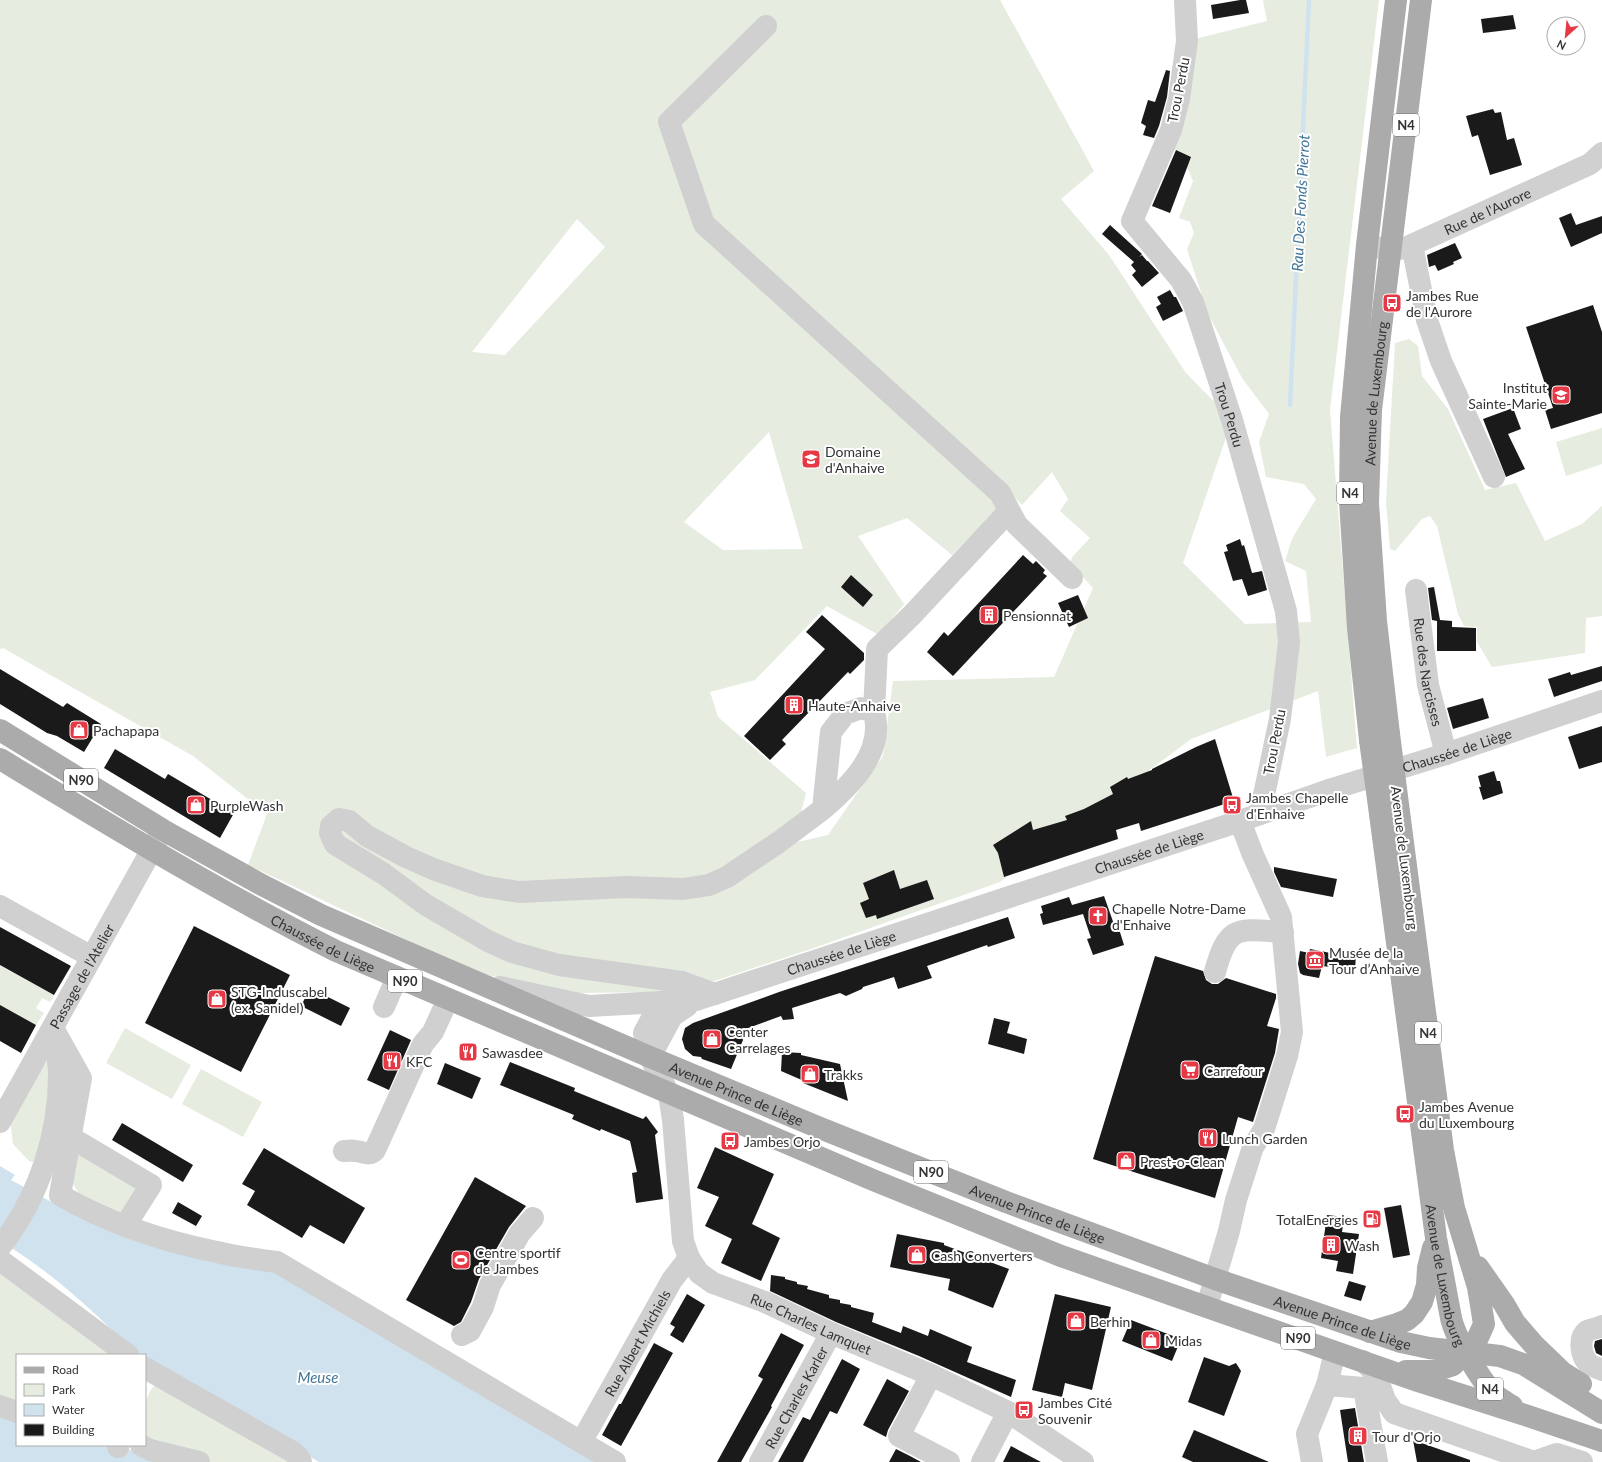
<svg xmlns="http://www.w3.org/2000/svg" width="1602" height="1462" font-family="Lato,sans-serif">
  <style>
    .green { fill: #e6ecdf; fill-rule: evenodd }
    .water { fill: #cfe2ee }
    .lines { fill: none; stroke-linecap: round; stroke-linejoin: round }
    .stream { stroke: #cfe2ee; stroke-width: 4.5 }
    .building { fill: #1a1a1a }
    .minor { stroke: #d0d0d0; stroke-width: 22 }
    .major { stroke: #ababab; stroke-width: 22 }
    .major-bridge { stroke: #ababab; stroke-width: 22 }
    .labels { text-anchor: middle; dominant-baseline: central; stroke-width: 4; stroke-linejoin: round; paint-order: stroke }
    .shield { fill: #fff; stroke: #707070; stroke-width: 1 }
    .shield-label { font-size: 13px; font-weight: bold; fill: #333 }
    .street-label { font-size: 14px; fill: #333; stroke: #fff }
    .poi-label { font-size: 14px; fill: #333; stroke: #fff; text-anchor: start }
    .water-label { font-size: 15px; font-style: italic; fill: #3f7597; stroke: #fff }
  </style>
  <rect width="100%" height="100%" fill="#fff"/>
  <path class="green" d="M0 0H1000L1094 171 1061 199 1109 255 1186 373 1232 420 1183 563 1245 624 1311 622 1306 571 1285 561 1292 539 1316 499 1304 484 1266 477 1259 442 1269 414 1242 378 1208 314 1187 249 1194 233 1190 222 1179 218 1193 181 1181 152 1164 145 1187 41 1267 21 1263 0H1379L1330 410 1357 748 1326 757 1318 691 1191 739 1000 882 811 949 681 992 571 993 477 973 248 865 267 814 193 756 3 648 0 649ZM577 219 605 247 505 355 472 352ZM769 432 803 549 723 550 684 522ZM1052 472 1068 499 1060 511 1090 538 1073 556 1070 563 1093 588 1054 677 893 681 883 756 828 835 793 843 806 793 718 717 710 692 755 680 827 606 879 635 904 604 858 536 907 518 952 555 995 512 1005 487 1022 505Z
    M1409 339 1418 346 1422 376 1448 409 1485 490 1516 483 1545 541 1582 524 1602 506V616L1586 618 1585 653 1492 667 1477 642V627L1464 626 1458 614 1437 526 1430 516 1422 519 1395 551 1390 549 1386 502 1395 343Z
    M1602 428V464L1566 476 1556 442Z
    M0 961 1 966 54 995 50 1002 42 998 36 1008 44 1013 36 1025 0 1005Z
    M125 1028 191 1065 172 1099 106 1063Z
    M47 1062 52 1065 53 1169 29 1161 13 1144 10 1119 38 1072Z
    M201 1069 262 1102 243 1137 182 1104Z
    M78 1149 143 1187 126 1213 119 1212 83 1200 71 1181Z
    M0 1268 118 1355H17V1408L0 1402Z
    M155 1385 293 1462H211L152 1448 145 1443C145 1425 141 1398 155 1385Z"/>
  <path class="water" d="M0 1166 15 1175 11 1180 81 1218 278 1271 602 1462H319L145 1359V1355L137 1354C94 1312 51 1271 0 1241Z
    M0 1413 17 1419V1445H110L178 1462H0Z"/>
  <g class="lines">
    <path class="stream" d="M1290 405 1309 0"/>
  </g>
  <path class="building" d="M1240 0H1246L1249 13 1213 19 1211 5Z
    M1513 15 1516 29 1483 33 1481 19Z
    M1166 70 1170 71 1167 97 1159 126 1154 138 1143 135 1146 126 1141 123 1148 100 1155 102Z
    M1493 109 1495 113 1501 112 1507 140 1514 138 1522 165 1490 175 1478 135 1472 137 1466 116Z
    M1176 150 1191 157 1170 213 1152 206Z
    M1571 213 1576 225 1602 216V233L1571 247 1559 218Z
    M1110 225 1142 254 1139 257 1142 255 1147 261H1148L1159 273 1142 287 1132 275 1136 271 1131 265 1134 262 1102 234Z
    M1455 243 1462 258 1453 262 1454 264 1438 271 1435 265 1429 267 1427 255Z
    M1170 290 1174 297H1176L1183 311 1163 321 1156 307 1161 304 1157 297Z
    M1593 305 1602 332V413L1551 429 1545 410 1553 408 1526 327Z
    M1513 408 1521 429 1508 434 1525 469 1506 477 1483 419Z
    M1240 539 1242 546 1244 545 1252 573 1262 571 1267 590 1248 596 1242 579 1233 581 1224 552 1228 551 1226 545Z
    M1023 555 1033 564 1036 561 1045 570 1043 573 1047 576 953 676 927 652 944 632 948 636Z
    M851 575 873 595 863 607 841 587Z
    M1434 587 1440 620 1452 621V627L1476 628V651H1437V621L1432 620 1428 588Z
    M1078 595 1088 618 1069 627 1058 603Z
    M822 615 864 653V660L850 674 848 672 782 740 786 744 770 760 744 736 825 649 806 632Z
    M1602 666V681L1554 697 1548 679 1570 672 1571 675Z
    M0 669 63 707 67 703 101 724 84 752 57 736 47 733 0 704Z
    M1483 698 1489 718 1453 729 1447 708Z
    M1602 726V762L1579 769 1568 737Z
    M1215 739 1234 801 1141 831 1139 823 1116 830 1118 839 1004 877 998 853 993 845 1031 821 1033 830 1067 820 1065 816 1084 809 1113 794 1110 787 1127 777 1128 779 1152 770V769L1196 747Z
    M115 749 165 779 168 774 234 813 220 838 104 768Z
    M1494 771 1497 781H1500L1503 793 1483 800 1479 787H1481L1478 776Z
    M1274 867 1337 879 1333 897 1281 887 1274 872Z
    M894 870 900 889 927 880 934 899 877 919 876 915 866 918 860 903 869 899 863 883Z
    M1104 896 1116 930 1119 929 1124 945 1093 955 1087 939 1091 938 1083 914 1043 925 1040 914 1043 913 1041 906 1069 897 1072 905Z
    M1008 917 1015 938 988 947 987 945 927 966 932 978 898 989 894 977 863 987 862 989 846 996 840 993 792 1008 794 1019 783 1020 781 1016 740 1031 743 1040 731 1069 702 1059 701 1057 693 1056 685 1049 682 1039 685 1028 693 1023 779 992Z
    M194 926 290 975 241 1072 145 1023Z
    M0 927 71 966 54 995 0 965Z
    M1310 949 1341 955V952L1356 954 1355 970 1322 966 1319 978 1303 975 1300 973 1298 964 1300 951 1309 953Z
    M1155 956 1203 971 1206 980 1212 984H1218L1226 978 1276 994V998L1267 1026 1279 1029 1275 1053 1253 1122 1238 1117 1215 1198 1093 1159Z
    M310 988 350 1008 341 1026 301 1006Z
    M0 1005 36 1025 21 1053 0 1041Z
    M994 1018 1010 1022 1007 1033 1027 1039 1024 1054 988 1044Z
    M390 1030 411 1040 389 1090 367 1080Z
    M782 1052 801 1053V1055L840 1064 848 1101 803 1083 804 1081 781 1071Z
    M510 1062 575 1088 574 1091 643 1119 646 1116 658 1132 655 1135 663 1199 636 1203 632 1173 637 1172 630 1141 601 1129 600 1131 572 1119 574 1115 500 1085Z
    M445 1063 481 1078 472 1099 437 1084Z
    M122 1123 193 1165 183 1182 112 1140Z
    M715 1147 774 1174 752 1224 780 1238 761 1281 721 1263 732 1239 705 1226 719 1197 697 1188Z
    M264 1148 365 1208 344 1244 310 1225 302 1238 247 1205 255 1191 242 1184Z
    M475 1177 526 1206 509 1227 479 1279 471 1302 461 1322 454 1326 406 1300Z
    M178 1202 202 1216 196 1226 172 1213Z
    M1401 1205 1410 1255 1393 1258 1384 1208Z
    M1327 1215 1344 1217 1342 1232 1359 1234 1353 1274 1336 1271 1338 1261 1321 1258Z
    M897 1234 944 1243V1245L1009 1269 993 1308 948 1290 950 1279 890 1267Z
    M771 1275 785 1277V1279L797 1282V1284L808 1286 807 1289 829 1295V1298L840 1300V1303L851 1305V1307L874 1313 872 1322 901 1333 903 1326 928 1336 930 1329 972 1347 967 1362 1016 1380 1011 1397 919 1356 836 1322 770 1291Z
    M1349 1281 1366 1286 1361 1301 1344 1296Z
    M687 1294 705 1305 683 1343 670 1335 675 1327 670 1324Z
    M1055 1294 1111 1307 1092 1390 1065 1383 1062 1397 1032 1390Z
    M1131 1320 1181 1339 1172 1361 1122 1341Z
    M781 1333 804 1345 771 1406 772 1407 741 1462H717L763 1379 758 1376Z
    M1602 1339V1356L1596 1353 1594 1346 1595 1341Z
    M654 1343 673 1353 621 1446 602 1435 619 1404H621Z
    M1204 1357 1229 1366 1236 1363 1241 1371 1224 1416 1188 1402Z
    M842 1359 860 1369 837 1414 830 1411 803 1462H778L803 1417 810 1420Z
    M887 1379 909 1391 888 1430 886 1437 863 1425Z
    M1355 1408 1364 1462H1348L1340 1410Z
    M1194 1430 1213 1438 1269 1462H1193L1182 1457Z
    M1413 1440 1470 1460V1462H1417Z
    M1011 1446 1041 1462H1003Z
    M896 1449 910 1456 921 1462H889Z"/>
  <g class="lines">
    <g class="minor">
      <path id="s1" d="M1185 0 1187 41 1179 99 1171 130 1132 221 1181 280 1193 302 1232 420 1286 611 1289 642 1280 719 1260 814"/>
      <path d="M766 26 669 122 704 224 1000 493 1017 525 1072 578"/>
      <path id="s2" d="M1367 245 1390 250 1405 248 1590 164 1602 153"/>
      <path d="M1412 245 1427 320 1441 361 1494 477"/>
      <path id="s3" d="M1416 590 1428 685 1446 754"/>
      <path d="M874 712 877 649 912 615 1009 511"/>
      <path d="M0 906 92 957"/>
      <path d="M1215 972C1228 924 1238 929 1283 932"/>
      <path id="s4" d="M500 987 589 1006 696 1000 1240 821 1332 789 1446 754 1602 701"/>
      <path d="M715 994 682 982 559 965 512 952 488 941 426 905 384 874 335 844 330 833 331 826 339 819 349 821 367 836 406 857 433 869 482 886 519 892 626 887 683 889 709 885 727 877 779 842 823 809 831 732 845 714 861 708 874 712C885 752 851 785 823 809"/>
      <path id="s5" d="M671 1001 652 1018 644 1033 650 1057 669 1094 673 1120 683 1241 689 1258 699 1273 713 1283 765 1302 831 1333 931 1375 1008 1412 1083 1462"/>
      <path d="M384 1007 397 977"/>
      <path d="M53 1028 81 1078 60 1195C108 1223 162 1241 217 1252 236 1257 257 1259 277 1262L615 1462"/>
      <path d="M650 1057 672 1016 687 1006"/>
      <path id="s6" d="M0 1122 161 833"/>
      <path d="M70 1137 151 1185 125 1226"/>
      <path d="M344 1151C348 1151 352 1150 355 1151 363 1151 369 1157 375 1150L423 1044 433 1032 448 999"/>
      <path d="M0 1247C39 1198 60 1133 59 1070 58 1060 56 1050 54 1040"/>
      <path d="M0 1260 128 1355"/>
      <path d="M1207 1306 1229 1231 1236 1200 1253 1147 1264 1129 1287 1056 1292 1032 1281 917 1253 855 1240 821"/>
      <path d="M1602 1326C1598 1328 1591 1329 1587 1331 1578 1338 1581 1356 1588 1363 1591 1366 1598 1368 1602 1370"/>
      <path d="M462 1335 470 1331 483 1307 490 1285 520 1233 533 1218"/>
      <path d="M1363 1361 1376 1374 1385 1400 1394 1413 1534 1462 1557 1454 1582 1462"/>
      <path d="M145 1368 293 1452 299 1458 301 1462"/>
      <path d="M931 1375 899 1436 949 1462"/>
      <path d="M1327 1385 1364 1388 1377 1462"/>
      <path d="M0 1406 17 1412"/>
      <path id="s7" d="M588 1430 672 1280 689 1258"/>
      <path d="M141 1445 150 1450 199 1462"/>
      <path d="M118 1447 119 1445"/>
      <path id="s8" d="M760 1462 831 1333"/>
      <path d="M982 1462 1008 1412"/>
      <path d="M1312 1462 1307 1434 1327 1385 1335 1352"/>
    </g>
    <g class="major">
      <path id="s9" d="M0 730 163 830 262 885 321 915 650 1057 820 1128 1006 1202 1215 1279 1401 1342 1429 1348 1500 1356 1523 1364 1602 1413"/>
      <path id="s10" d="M1389 734 1376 621 1368 503 1371 410 1421 0"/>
      <path d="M1370 740 1358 628 1350 501 1351 417 1367 245 1396 0"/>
      <path id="s11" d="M0 759C111 826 221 893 336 951L873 1180 1061 1256 1418 1381 1525 1415 1602 1441"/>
      <path d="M1399 812 1443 1150 1454 1208 1478 1287 1484 1324 1476 1342 1453 1365 1435 1371H1406"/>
      <path id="s12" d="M1380 814 1436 1238 1451 1318C1455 1337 1479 1377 1492 1392 1497 1397 1506 1402 1512 1406"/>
      <path d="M1478 1267 1504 1304 1515 1323 1534 1345 1562 1372 1581 1384"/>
      <path d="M1370 1332 1397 1324 1407 1320 1414 1314 1422 1302 1427 1285 1428 1268 1433 1248"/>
    </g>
    <path class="major-bridge" d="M1389 734 1399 812
      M1370 740 1380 814"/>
  </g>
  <defs>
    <g id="bus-square" transform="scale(1)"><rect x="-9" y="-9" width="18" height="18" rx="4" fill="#e63946" stroke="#fff"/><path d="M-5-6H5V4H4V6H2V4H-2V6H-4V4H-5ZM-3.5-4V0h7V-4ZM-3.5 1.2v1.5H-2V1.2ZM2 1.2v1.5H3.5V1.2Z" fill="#fff"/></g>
    <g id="school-square" transform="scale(1)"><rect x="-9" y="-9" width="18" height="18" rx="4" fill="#e63946" stroke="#fff"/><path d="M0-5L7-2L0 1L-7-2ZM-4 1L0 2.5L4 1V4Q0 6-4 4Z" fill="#fff"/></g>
    <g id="building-square" transform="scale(1)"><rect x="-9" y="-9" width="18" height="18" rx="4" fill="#e63946" stroke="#fff"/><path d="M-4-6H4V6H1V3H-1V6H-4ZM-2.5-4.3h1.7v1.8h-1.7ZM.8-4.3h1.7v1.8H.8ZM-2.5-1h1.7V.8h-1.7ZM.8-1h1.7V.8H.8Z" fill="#fff"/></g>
    <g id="shop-square" transform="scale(1)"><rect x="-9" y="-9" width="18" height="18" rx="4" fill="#e63946" stroke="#fff"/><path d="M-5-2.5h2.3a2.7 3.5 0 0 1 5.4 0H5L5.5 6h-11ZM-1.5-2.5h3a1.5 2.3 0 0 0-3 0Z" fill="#fff"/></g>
    <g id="church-square" transform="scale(1)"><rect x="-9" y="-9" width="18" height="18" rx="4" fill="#e63946" stroke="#fff"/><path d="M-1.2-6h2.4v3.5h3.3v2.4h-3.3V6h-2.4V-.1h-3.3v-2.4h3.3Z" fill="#fff"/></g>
    <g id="museum-square" transform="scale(1)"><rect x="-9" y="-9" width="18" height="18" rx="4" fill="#e63946" stroke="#fff"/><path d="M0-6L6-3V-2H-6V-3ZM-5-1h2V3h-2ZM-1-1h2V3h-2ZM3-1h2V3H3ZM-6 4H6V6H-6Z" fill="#fff"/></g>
    <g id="restaurant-square" transform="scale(1)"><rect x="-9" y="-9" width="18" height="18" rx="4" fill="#e63946" stroke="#fff"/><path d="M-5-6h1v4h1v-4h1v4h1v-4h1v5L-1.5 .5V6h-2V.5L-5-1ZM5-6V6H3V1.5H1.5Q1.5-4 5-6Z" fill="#fff"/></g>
    <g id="supermarket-square" transform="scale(1)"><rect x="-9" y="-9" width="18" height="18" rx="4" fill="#e63946" stroke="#fff"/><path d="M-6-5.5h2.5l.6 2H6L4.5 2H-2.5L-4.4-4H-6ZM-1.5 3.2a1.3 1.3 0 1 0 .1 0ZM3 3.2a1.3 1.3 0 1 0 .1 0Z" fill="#fff"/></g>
    <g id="fuel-square" transform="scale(1)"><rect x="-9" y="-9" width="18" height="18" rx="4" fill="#e63946" stroke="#fff"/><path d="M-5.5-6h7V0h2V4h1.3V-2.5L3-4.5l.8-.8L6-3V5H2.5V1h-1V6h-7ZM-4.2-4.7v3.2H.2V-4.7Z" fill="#fff"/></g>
    <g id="stadium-square" transform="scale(1)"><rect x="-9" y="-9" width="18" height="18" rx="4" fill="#e63946" stroke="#fff"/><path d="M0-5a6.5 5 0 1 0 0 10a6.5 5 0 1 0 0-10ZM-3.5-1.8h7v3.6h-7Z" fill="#fff"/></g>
  </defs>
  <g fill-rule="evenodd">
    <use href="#bus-square" x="1392" y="303"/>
    <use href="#school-square" x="1561" y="395"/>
    <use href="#school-square" x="811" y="459"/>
    <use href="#building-square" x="989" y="615"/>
    <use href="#building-square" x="794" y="705"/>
    <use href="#shop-square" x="79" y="730"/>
    <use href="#shop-square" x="196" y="805"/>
    <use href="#bus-square" x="1232" y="805"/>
    <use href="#church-square" x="1098" y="916"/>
    <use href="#museum-square" x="1315" y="960"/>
    <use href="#shop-square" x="217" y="999"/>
    <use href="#shop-square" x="712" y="1039"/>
    <use href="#restaurant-square" x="468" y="1052"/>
    <use href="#restaurant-square" x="392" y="1061"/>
    <use href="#supermarket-square" x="1190" y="1070"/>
    <use href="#shop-square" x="810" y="1074"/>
    <use href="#bus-square" x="1405" y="1114"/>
    <use href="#restaurant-square" x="1208" y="1138"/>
    <use href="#bus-square" x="730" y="1141"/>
    <use href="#shop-square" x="1126" y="1161"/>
    <use href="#fuel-square" x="1372" y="1219"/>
    <use href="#building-square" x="1331" y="1245"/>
    <use href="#shop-square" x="917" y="1255"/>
    <use href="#stadium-square" x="461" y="1260"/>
    <use href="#shop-square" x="1076" y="1321"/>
    <use href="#shop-square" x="1151" y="1340"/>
    <use href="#bus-square" x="1024" y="1410"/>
    <use href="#building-square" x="1358" y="1436"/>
  </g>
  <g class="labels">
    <g class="shield">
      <rect x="1393" y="114" width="26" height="22" rx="3"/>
      <rect x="1337" y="482" width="26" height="22" rx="3"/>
      <rect x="64" y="769" width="34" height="22" rx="3"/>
      <rect x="388" y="970" width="34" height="22" rx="3"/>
      <rect x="1415" y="1022" width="26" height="22" rx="3"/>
      <rect x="914" y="1161" width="34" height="22" rx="3"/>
      <rect x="1281" y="1327" width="34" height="22" rx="3"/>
      <rect x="1477" y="1378" width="26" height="22" rx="3"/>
    </g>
    <g class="shield-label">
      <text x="1406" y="125">N4</text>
      <text x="1350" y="493">N4</text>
      <text x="81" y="780">N90</text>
      <text x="405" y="981">N90</text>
      <text x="1428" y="1033">N4</text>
      <text x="931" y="1172">N90</text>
      <text x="1298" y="1338">N90</text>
      <text x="1490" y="1389">N4</text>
    </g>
    <g class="street-label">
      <text transform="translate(1178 90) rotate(-79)">Trou Perdu</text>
      <text stroke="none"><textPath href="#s2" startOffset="129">Rue de l'Aurore</textPath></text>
      <text stroke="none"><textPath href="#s10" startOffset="342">Avenue de Luxembourg</textPath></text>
      <text stroke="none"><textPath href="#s1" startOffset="451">Trou Perdu</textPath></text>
      <text stroke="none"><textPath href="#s3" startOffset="83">Rue des Narcisses</textPath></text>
      <text transform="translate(1274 742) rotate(-79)">Trou Perdu</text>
      <text stroke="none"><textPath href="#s4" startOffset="999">Chaussée de Liège</textPath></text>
      <text stroke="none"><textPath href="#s4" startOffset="675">Chaussée de Liège</textPath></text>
      <text transform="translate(1405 858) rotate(83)">Avenue de Luxembourg</text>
      <text stroke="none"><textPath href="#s11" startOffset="372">Chaussée de Liège</textPath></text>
      <text stroke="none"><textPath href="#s4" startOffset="351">Chaussée de Liège</textPath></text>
      <text stroke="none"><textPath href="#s6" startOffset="167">Passage de l'Atelier</textPath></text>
      <text stroke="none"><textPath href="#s9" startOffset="823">Avenue Prince de Liège</textPath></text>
      <text stroke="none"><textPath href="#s9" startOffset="1147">Avenue Prince de Liège</textPath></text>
      <text stroke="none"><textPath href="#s12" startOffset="466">Avenue de Luxembourg</textPath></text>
      <text stroke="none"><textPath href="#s9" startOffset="1471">Avenue Prince de Liège</textPath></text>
      <text stroke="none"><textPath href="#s5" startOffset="416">Rue Charles Lamquet</textPath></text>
      <text stroke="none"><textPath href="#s7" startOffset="100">Rue Albert Michiels</textPath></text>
      <text stroke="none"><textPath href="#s8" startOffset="74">Rue Charles Karler</textPath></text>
    </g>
    <g class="poi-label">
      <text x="1406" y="295">Jambes Rue<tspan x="1406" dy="16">de l'Aurore</tspan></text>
      <text x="1547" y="387" text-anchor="end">Institut<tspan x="1547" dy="16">Sainte-Marie</tspan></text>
      <text x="825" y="451">Domaine<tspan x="825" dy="16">d'Anhaive</tspan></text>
      <text x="1003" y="615">Pensionnat</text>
      <text x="808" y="705">Haute-Anhaive</text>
      <text x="93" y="730">Pachapapa</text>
      <text x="1246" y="797">Jambes Chapelle<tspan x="1246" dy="16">d'Enhaive</tspan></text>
      <text x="210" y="805">PurpleWash</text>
      <text x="1112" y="908">Chapelle Notre-Dame<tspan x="1112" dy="16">d'Enhaive</tspan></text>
      <text x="1329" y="952">Musée de la<tspan x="1329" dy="16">Tour d’Anhaive</tspan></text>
      <text x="231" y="991">STG-Induscabel<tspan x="231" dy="16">(ex. Sanidel)</tspan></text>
      <text x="726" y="1031">Center<tspan x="726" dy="16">Carrelages</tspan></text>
      <text x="482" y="1052">Sawasdee</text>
      <text x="406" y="1061">KFC</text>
      <text x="1204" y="1070">Carrefour</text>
      <text x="824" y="1074">Trakks</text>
      <text x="1419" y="1106">Jambes Avenue<tspan x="1419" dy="16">du Luxembourg</tspan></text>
      <text x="1222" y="1138">Lunch Garden</text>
      <text x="744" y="1141">Jambes Orjo</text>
      <text x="1140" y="1161">Prest-o-Clean</text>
      <text x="1358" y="1219" text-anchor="end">TotalEnergies</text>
      <text x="1345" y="1245">Wash</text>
      <text x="475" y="1252">Centre sportif<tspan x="475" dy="16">de Jambes</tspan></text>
      <text x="931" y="1255">Cash Converters</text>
      <text x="1090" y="1321">Berhin</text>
      <text x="1165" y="1340">Midas</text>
      <text x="1038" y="1402">Jambes Cité<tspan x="1038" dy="16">Souvenir</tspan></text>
      <text x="1372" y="1436">Tour d'Orjo</text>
    </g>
    <g class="water-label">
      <text transform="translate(1300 203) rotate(-87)">Rau Des Fonds Pierrot</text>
      <text x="318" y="1377">Meuse</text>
    </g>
  </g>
  <rect x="16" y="1354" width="130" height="92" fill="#ffffff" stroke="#adadad"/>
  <rect x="24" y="1367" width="20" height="6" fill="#ababab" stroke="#adadad"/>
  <text x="52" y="1374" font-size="12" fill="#333333">Road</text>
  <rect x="24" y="1384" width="20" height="12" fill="#e6ecdf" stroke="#adadad"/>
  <text x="52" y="1394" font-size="12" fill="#333333">Park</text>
  <rect x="24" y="1404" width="20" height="12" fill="#cfe2ee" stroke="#adadad"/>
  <text x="52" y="1414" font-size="12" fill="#333333">Water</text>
  <rect x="24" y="1424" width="20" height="12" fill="#1a1a1a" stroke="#adadad"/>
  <text x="52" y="1434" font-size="12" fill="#333333">Building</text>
  <g transform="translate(1566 36) rotate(207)"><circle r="19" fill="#ffffff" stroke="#adadad"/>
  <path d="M0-3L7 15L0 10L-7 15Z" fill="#e63946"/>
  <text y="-6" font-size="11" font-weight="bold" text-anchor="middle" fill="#333333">N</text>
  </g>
</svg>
